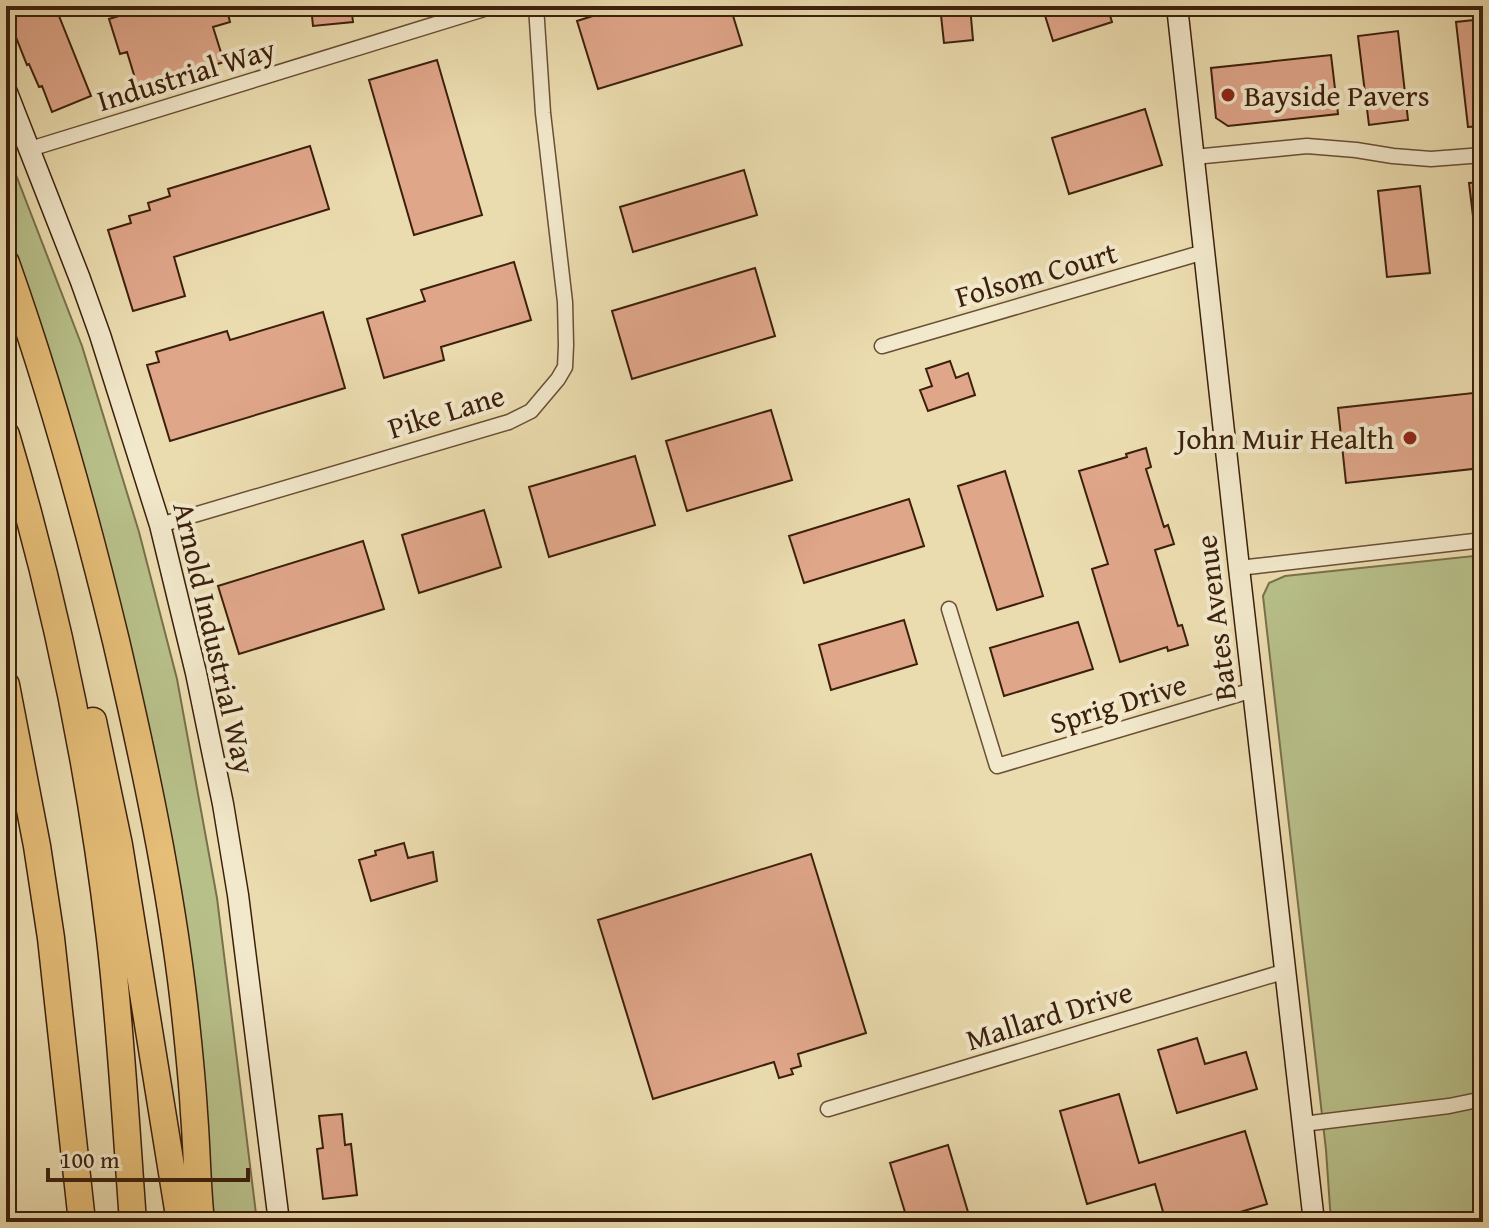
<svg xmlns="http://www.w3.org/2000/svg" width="1489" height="1228" font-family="'Gentium Book Plus',serif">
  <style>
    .green { fill: #b8c08a; stroke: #7a704b; stroke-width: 2 }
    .building { fill: #e0a68a; stroke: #3c200c; stroke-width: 2 }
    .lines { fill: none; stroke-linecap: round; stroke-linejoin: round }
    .street-casing { stroke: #684f35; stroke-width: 17 }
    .secondary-casing { stroke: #3c200c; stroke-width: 23 }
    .highway-casing { stroke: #3c200c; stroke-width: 29 }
    .street { stroke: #f2e8cb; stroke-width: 14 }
    .secondary { stroke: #f2e8cb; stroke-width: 20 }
    .highway { stroke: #e6be78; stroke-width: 26 }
    .poi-dot { fill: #8f2418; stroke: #f2e8cb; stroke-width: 3 }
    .labels { text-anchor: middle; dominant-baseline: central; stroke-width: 8; stroke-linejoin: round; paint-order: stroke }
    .street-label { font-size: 30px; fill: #3c200c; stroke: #f2e8cb }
    .poi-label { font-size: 30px; fill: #3c200c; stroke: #f2e8cb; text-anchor: start }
  </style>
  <rect width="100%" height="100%" fill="#ebdcaf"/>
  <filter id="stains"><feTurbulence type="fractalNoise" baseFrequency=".0025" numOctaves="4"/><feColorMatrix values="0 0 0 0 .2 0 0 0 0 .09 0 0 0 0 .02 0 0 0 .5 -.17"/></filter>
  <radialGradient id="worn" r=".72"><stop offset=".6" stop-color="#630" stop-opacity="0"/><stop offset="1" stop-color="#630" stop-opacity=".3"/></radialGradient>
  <path class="green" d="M6 149 82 346 139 532 177 679 217 898 257 1222H201L162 862 6 263Z
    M1483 555V1222H1331L1326 1150 1263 596 1269 583 1285 576Z"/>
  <path class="building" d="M6 6H55L91 96 52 112 42 86 39 87 29 64 27 65 6 12Z
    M151 6H226L230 22 213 27 224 62 138 88 127 52 120 54 109 19Z
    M311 6H351L353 22 313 26Z
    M624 6H730L742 45 598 89 577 21Z
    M940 6H970L973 40 944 43Z
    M1042 6H1107L1112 22 1053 41Z
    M1483 19V126L1468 127 1456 22Z
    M1398 31 1408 120 1369 125 1358 36Z
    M1331 55 1338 114 1228 126 1216 118 1211 68Z
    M437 60 482 215 414 235 369 80Z
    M1145 109 1162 165 1069 194 1052 138Z
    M310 146 329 209 174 257 185 296 133 311 108 230 131 223 129 216 150 210 148 203 170 196 168 189Z
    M744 170 757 215 633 252 620 207Z
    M1483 182V241H1476L1469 183Z
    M1420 186 1430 273 1387 277 1378 191Z
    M514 262 531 320 441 347 444 360 384 378 367 319 425 301 421 290Z
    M755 268 775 336 632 379 612 311Z
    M323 312 345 388 170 441 147 365 159 362 156 352 227 331 230 340Z
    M950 361 956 378 968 373 975 395 928 411 920 390 932 386 926 369Z
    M1473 393 1481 468 1346 483 1338 408Z
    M771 410 792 480 687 511 666 441Z
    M1146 448 1151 467 1146 469 1164 527 1168 525 1174 544 1155 550 1178 626 1182 625 1188 645 1168 651 1167 647 1120 662 1092 569 1108 564 1079 471 1127 457 1126 454Z
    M635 456 655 525 549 557 529 487Z
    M1005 471 1043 596 997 610 958 486Z
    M909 499 924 546 804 583 789 536Z
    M484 510 501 567 419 593 402 535Z
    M363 541 384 609 239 654 218 586Z
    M904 620 917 664 831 690 819 645Z
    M1078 622 1093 669 1004 696 990 648Z
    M404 843 408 858 433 852 437 881 371 901 359 860 376 855 375 851Z
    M811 854 866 1033 798 1054 801 1066 791 1069 793 1074 779 1078 774 1062 653 1099 598 920Z
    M1197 1038 1205 1064 1246 1052 1257 1089 1177 1113 1158 1050Z
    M1119 1094 1139 1163 1245 1131 1267 1204 1207 1222H1166L1155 1184 1087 1204 1060 1111Z
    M342 1114 345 1145 351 1144 357 1195 323 1199 317 1149 323 1148 319 1116Z
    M948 1145 971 1222H908L890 1163Z"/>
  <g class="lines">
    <g class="street-casing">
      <path id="street" d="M30 149 494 6
        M1194 157 1307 146 1356 150 1393 156 1431 159 1483 155
        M882 346 1204 252
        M160 525 509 422 531 411 558 379 565 367 566 345 565 302 543 113 536 6
        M1239 568 1483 540
        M949 609 997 766 1253 690
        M828 1109 1286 971
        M1303 1124 1449 1106 1483 1099"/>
    </g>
    <g class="secondary-casing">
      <path id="secondary" d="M1177 6 1239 568 1314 1222
        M6 90 80 279 100 335 160 525 196 673 223 804 238 895 279 1222"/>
    </g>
    <g class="highway-casing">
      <path id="highway" d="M6 263C50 387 85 513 116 641 144 761 170 882 184 1004 188 1040 192 1077 194 1113 197 1149 197 1186 201 1222
        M6 435C55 599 90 768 110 938 121 1032 126 1127 133 1222
        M6 685 37 846 51 938 82 1222
        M93 721 119 845 180 1222"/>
    </g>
    <use href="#street" class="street"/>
    <use href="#secondary" class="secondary"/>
    <use href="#highway" class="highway"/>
  </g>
  <g class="poi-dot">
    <circle cx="1228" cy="95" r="8"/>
    <circle cx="1410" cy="438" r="8"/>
  </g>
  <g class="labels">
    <g class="street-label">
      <text transform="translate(186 74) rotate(-17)">Industrial Way</text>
      <text transform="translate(1036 274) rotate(-16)">Folsom Court</text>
      <text transform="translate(446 411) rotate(-17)">Pike Lane</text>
      <text transform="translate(1215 618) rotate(-97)">Bates Avenue</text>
      <text transform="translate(215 638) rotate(77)">Arnold Industrial Way</text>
      <text transform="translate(1118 703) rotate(-17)">Sprig Drive</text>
      <text transform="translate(1049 1015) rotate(-17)">Mallard Drive</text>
    </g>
    <g class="poi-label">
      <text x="1244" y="95">Bayside Pavers</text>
      <text x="1394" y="438" text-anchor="end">John Muir Health</text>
    </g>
  </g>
  <rect width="1489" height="1228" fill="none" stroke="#ebdcaf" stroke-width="32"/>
  <rect x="8" y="8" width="1473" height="1212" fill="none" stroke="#3c200c" stroke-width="4"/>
  <rect x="16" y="16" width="1457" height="1196" fill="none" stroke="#3c200c" stroke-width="2"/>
  <path d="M48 1168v12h200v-12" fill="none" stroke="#3c200c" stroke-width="4"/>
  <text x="60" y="1168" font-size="24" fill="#3c200c" stroke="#f2e8cb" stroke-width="6" paint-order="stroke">100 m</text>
  <rect width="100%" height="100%" filter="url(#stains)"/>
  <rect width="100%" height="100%" fill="url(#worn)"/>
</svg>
